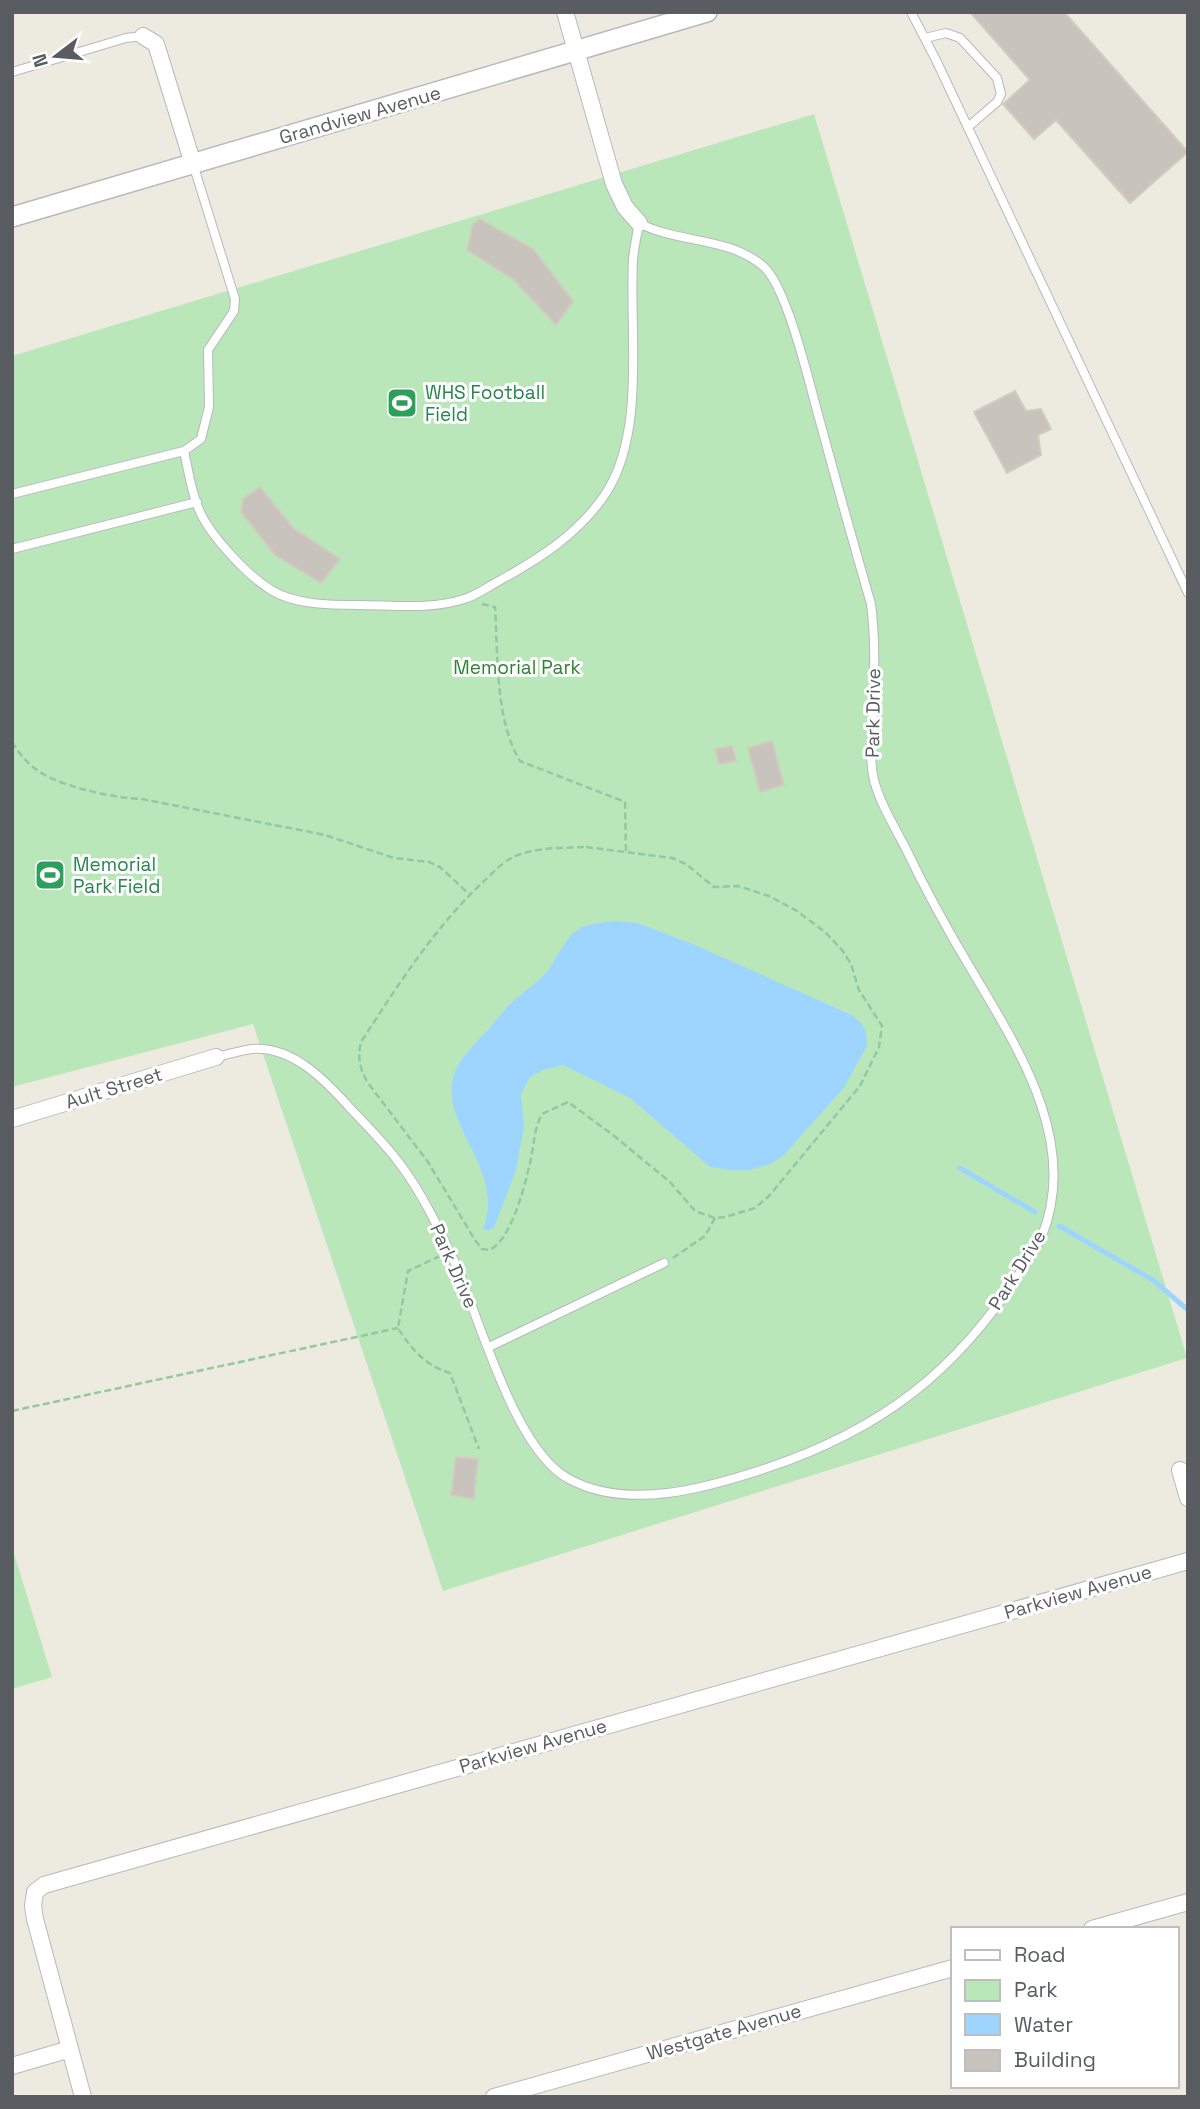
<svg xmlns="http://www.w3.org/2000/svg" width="1200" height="2109" font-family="'Space Grotesk',sans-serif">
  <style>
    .green { fill: #bae7ba }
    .water { fill: #9ed5ff }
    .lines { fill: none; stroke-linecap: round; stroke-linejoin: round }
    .stream { stroke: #9ed5ff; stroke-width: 5 }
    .building { fill: #c8c4bd; stroke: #d2ccbe; stroke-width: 2 }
    .service-casing { stroke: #b6b9be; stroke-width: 10 }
    .minor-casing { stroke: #b6b9be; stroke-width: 18 }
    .tertiary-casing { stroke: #b6b9be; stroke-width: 22 }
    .path { stroke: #93c8a2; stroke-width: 2.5; stroke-dasharray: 7 3.5; stroke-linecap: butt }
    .service { stroke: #fff; stroke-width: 8 }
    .minor { stroke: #fff; stroke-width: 16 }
    .tertiary { stroke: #fff; stroke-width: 19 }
    .labels { text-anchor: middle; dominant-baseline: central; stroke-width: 6; stroke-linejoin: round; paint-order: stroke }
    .street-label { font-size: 19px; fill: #595d62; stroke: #fff }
    .leisure-label { font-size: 19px; fill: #27864d; stroke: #fff; text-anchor: start }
    .park-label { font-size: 19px; fill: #2e8333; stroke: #fff }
  </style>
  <rect width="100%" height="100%" fill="#edeae0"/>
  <path class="green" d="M814 114 1187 1358 443 1591 253 1024 12 1087V356Z
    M12 1547 52 1677 12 1689Z"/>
  <path class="water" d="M615 921 638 923 695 945 854 1016 862 1024 866 1032 867 1046 843 1089 783 1156 770 1164 750 1170H729L710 1167 630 1098 563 1065 543 1070 530 1077 521 1094 524 1126 516 1171 494 1227 488 1231 483 1229C507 1168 435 1123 455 1072 461 1057 473 1046 484 1034 493 1025 500 1015 508 1006 519 995 533 986 544 975 549 970 553 963 556 957 576 926 578 925 615 921Z"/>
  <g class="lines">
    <path class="stream" d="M960 1168 1035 1212
      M1059 1226 1153 1280 1188 1310"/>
  </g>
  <path class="building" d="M970 12H1064L1188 152 1130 203 1056 120 1034 139 1003 104 1030 80Z
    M480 219 533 249 573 301 556 325 513 279 467 250 473 224Z
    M1015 391 1026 411 1041 409 1051 429 1038 435 1041 455 1007 473 974 412Z
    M260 487 293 528 340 559 321 583 275 555 241 512 243 499Z
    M772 741 784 785 760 792 748 748Z
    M732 746 736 761 719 764 715 749Z
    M456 1457 478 1459 474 1499 451 1495Z"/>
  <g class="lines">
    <g class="service-casing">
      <path id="service" d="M911 12 936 60 1188 593
        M925 38 946 33 960 38 997 78 1001 94 997 102 968 127
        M12 72 126 38 143 36
        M184 451C188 469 191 490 198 507 208 534 247 575 271 590 295 605 331 605 359 605 393 605 431 610 464 599 475 596 486 588 497 582 539 559 579 534 606 493 646 431 629 331 633 260 634 247 637 235 639 223 679 244 727 236 763 266 788 287 811 391 821 425 837 485 854 545 871 604 876 642 874 678 873 715 872 737 869 759 874 780 880 803 894 826 905 847 925 889 947 929 971 969 1017 1047 1080 1141 1042 1236 1038 1247 1030 1258 1023 1268 957 1371 883 1429 767 1468 707 1488 628 1511 569 1479 514 1450 480 1318 454 1261 439 1229 422 1193 400 1164 386 1145 368 1127 351 1109 326 1081 293 1046 252 1049 241 1050 228 1055 216 1057
        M12 494 184 451 201 439 209 407 208 350 234 311 235 299 193 164
        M12 549 197 502
        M489 1347 664 1263"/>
    </g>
    <g class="minor-casing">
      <path id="minor" d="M565 12 614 184 625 207 639 223
        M143 36 156 44 193 164
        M12 1119 216 1057
        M1180 1470 1188 1498
        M1092 1929 1188 1902
        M12 2066 70 2049
        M83 2097 35 1919 33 1906 35 1892 44 1885 1188 1561
        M494 2097 953 1968"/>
    </g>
    <g class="tertiary-casing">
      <path id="tertiary" d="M12 217 707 12"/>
    </g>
    <path class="path" d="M482 604 495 607C498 655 495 720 520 761L625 802 626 851
      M12 742C18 751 24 760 33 767 55 786 113 798 142 799L325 835 394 858 429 862 440 867 470 895
      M586 847 672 858 686 864 714 887 738 886 769 896 797 911 825 932 842 950 851 964 859 990 882 1026 879 1047 860 1086 769 1196 755 1208 725 1217 715 1218 695 1211 670 1182 613 1135 568 1102 542 1114C533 1130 534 1150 529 1167 524 1189 510 1242 489 1250L482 1249 475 1240 428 1162 368 1083C360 1069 357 1058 361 1042 398 985 434 928 484 881 494 872 504 860 518 855 540 847 564 848 586 847Z
      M440 1256 408 1271 398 1328C412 1350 426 1366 450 1373L479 1449
      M673 1258 705 1236 715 1218
      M12 1411 398 1328"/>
    <use href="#service" class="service"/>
    <use href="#minor" class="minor"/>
    <use href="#tertiary" class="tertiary"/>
  </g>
  <defs>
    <g id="stadium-square" transform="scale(1.575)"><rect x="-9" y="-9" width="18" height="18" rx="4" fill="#2e9e5b" stroke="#fff"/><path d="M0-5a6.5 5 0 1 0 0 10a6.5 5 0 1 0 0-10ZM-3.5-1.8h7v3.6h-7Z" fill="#fff"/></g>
  </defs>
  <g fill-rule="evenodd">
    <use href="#stadium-square" x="402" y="403"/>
    <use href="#stadium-square" x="50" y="875"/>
  </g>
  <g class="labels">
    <g class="street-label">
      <text transform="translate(360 115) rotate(-16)">Grandview Avenue</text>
      <text transform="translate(873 713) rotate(-89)">Park Drive</text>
      <text transform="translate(114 1088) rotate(-17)">Ault Street</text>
      <text transform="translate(454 1266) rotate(66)">Park Drive</text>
      <text transform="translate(1017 1270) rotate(-58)">Park Drive</text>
      <text transform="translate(1078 1592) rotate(-16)">Parkview Avenue</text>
      <text transform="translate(533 1746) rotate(-16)">Parkview Avenue</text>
      <text transform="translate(724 2032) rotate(-16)">Westgate Avenue</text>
    </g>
    <g class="leisure-label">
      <text x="425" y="392">WHS Football<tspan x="425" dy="22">Field</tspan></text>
      <text x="73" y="864">Memorial<tspan x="73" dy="22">Park Field</tspan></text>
    </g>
    <g class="park-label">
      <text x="517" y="667">Memorial Park</text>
    </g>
  </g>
  <rect width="1200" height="2109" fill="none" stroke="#595d62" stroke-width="28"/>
  <rect x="951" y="1927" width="228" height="161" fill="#ffffff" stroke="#bdbec0" stroke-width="2"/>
  <rect x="965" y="1950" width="35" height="10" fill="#ffffff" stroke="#bdbec0" stroke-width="2"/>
  <text x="1014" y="1962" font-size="21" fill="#595d62">Road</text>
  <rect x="965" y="1980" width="35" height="21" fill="#bae7ba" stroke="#bdbec0" stroke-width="2"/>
  <text x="1014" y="1997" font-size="21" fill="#595d62">Park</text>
  <rect x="965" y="2014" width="35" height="21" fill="#9ed5ff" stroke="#bdbec0" stroke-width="2"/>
  <text x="1014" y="2032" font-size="21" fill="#595d62">Water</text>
  <rect x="965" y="2050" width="35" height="21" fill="#c8c4bd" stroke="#bdbec0" stroke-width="2"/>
  <text x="1014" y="2067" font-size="21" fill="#595d62">Building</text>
  <g transform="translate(56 56) rotate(254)" stroke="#ffffff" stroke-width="5" paint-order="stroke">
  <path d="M0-5L12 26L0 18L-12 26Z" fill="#595d62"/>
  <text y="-10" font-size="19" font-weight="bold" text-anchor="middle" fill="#595d62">N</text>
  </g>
</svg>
